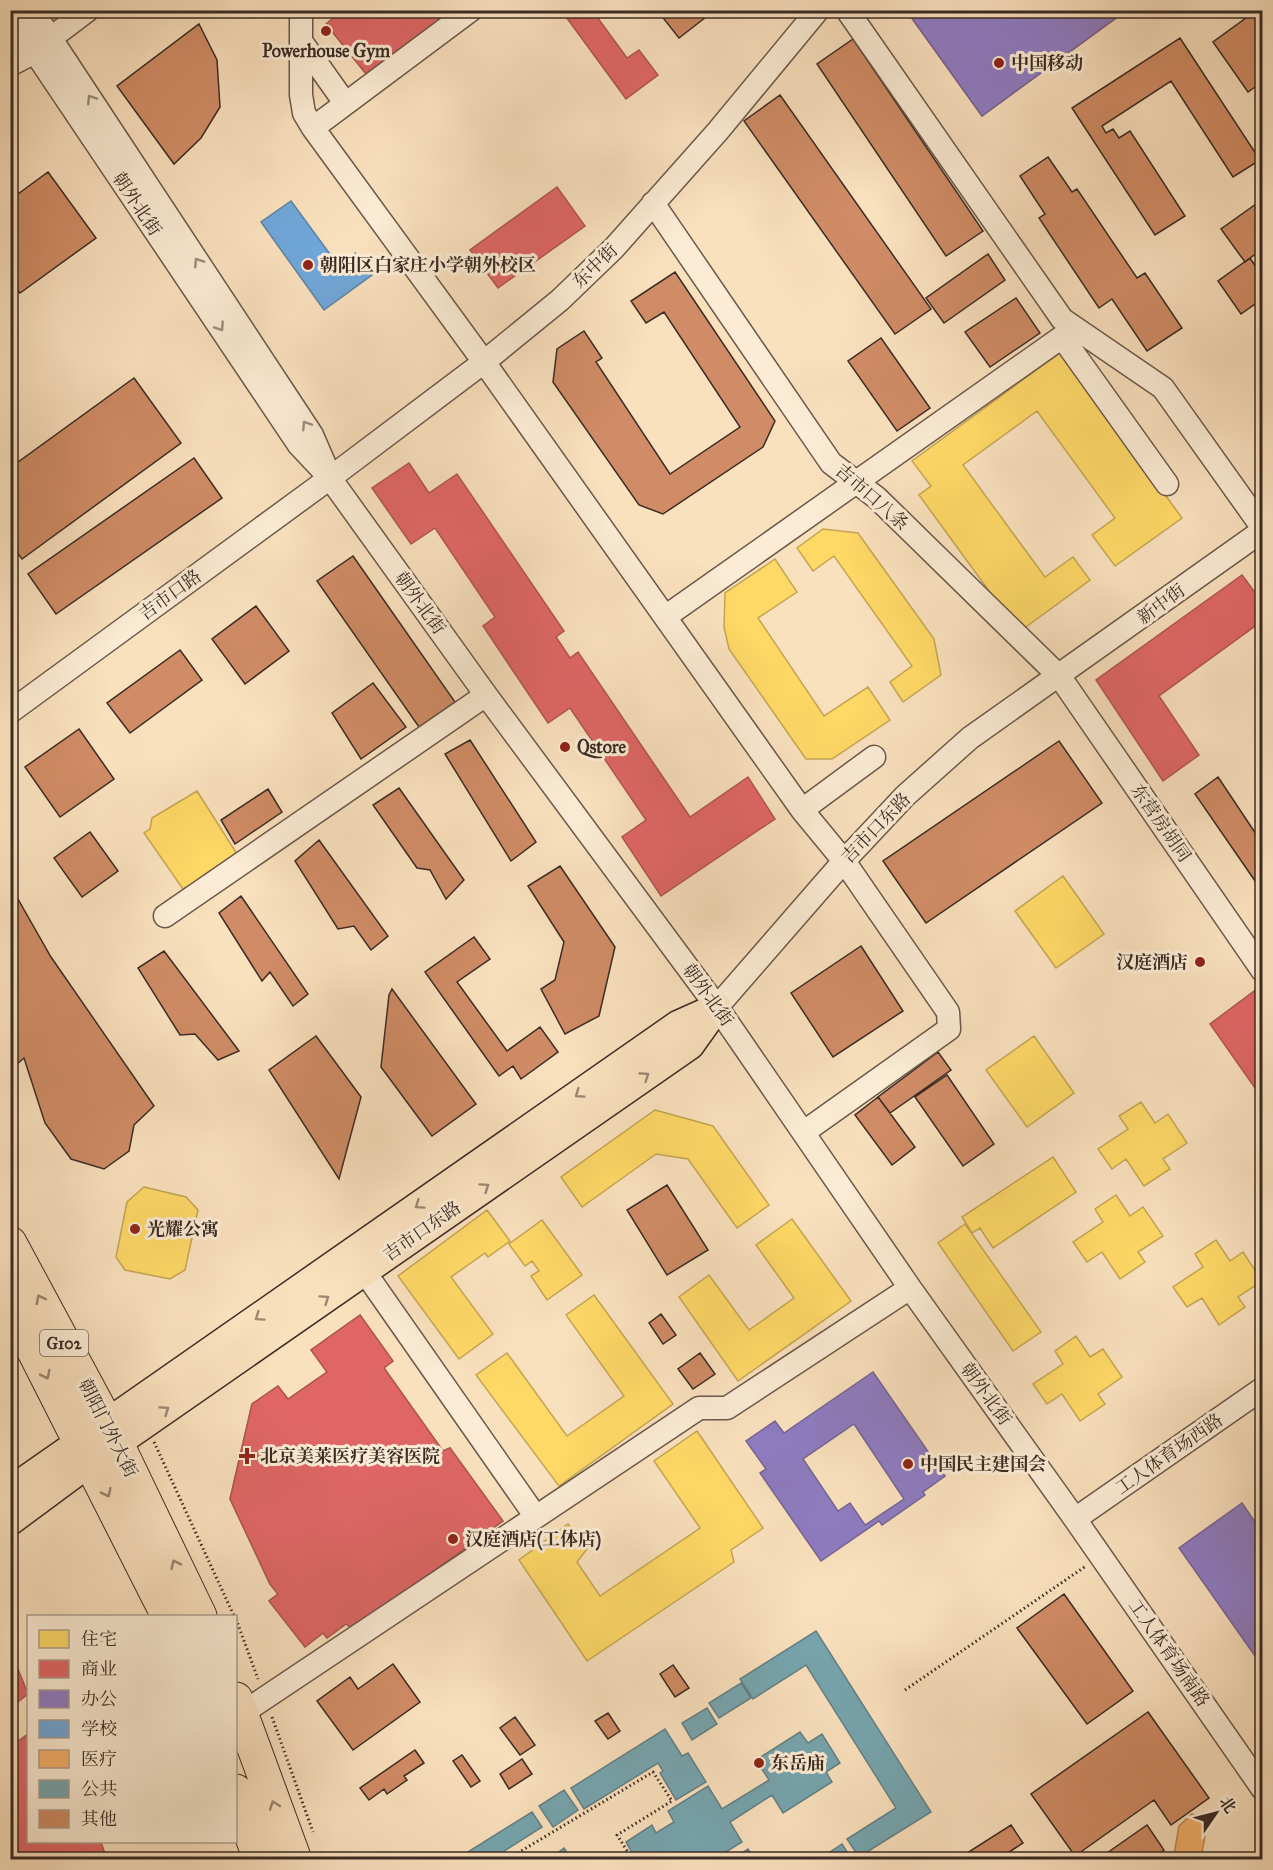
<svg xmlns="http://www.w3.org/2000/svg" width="1273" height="1870" font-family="'IM FELL Great Primer','Noto Serif SC',serif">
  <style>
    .homes { fill: #ffd966; stroke: #c4a552; stroke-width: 1.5; fill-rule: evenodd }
    .shops { fill: #e06666; stroke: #ae5452; stroke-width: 1.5 }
    .offices { fill: #8e7cc3; stroke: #756494; stroke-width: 1.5; fill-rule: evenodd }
    .schools { fill: #6fa8dc; stroke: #5f82a5; stroke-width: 1.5 }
    .health { fill: #f6b26b; stroke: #be8a56; stroke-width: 1.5 }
    .public { fill: #76a5af; stroke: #648086; stroke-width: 1.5 }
    .building { fill: #d08c66; stroke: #3b2b25; stroke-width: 1.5 }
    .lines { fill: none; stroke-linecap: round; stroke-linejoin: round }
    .minor-casing { stroke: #6b584b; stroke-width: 25 }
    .major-casing { stroke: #3b2b25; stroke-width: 31 }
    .highway-casing { stroke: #3b2b25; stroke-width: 35 }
    .path { stroke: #3b2b25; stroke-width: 3; stroke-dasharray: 1.5 3; stroke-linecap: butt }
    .minor { stroke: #fcecd5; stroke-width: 22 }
    .major { stroke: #fae1be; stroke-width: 28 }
    .highway { stroke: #fae1be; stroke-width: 33 }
    .oneway { stroke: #9c8c7d }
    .oneway2 { stroke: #9a8672 }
    .poi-dot { fill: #8f2418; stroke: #fcecd5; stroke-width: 2 }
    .labels { text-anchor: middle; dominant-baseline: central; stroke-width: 6; stroke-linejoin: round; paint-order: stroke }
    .shield { fill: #fcecd5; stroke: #75655a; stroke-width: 1.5 }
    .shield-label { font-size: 16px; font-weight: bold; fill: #3b2b25 }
    .poi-label { font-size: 18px; font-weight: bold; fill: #3b2b25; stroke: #fcecd5; text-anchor: start }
    .street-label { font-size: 18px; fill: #3b2b25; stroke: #fcecd5 }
  </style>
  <rect width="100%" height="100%" fill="#fae1be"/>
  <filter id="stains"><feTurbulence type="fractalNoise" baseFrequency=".00333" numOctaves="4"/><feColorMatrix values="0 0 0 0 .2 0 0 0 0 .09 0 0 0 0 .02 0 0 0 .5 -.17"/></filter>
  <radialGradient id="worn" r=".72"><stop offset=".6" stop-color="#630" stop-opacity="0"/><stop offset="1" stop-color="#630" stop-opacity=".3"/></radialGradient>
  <path class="homes" d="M1061 352 1182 518 1115 566 1092 535 1115 518 1037 411 963 465 1045 577 1073 557 1090 580 1019 632 919 495 931 486 912 461Z
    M823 529 858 533 934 639 941 675 903 702 890 682 912 666 834 556 813 571 797 548Z
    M775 559 797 592 758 618 824 716 868 687 890 720 832 759H806L729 649 724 627 725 593Z
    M197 791 239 857 192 887H187L183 889 144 833 150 829 152 818Z
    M1063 876 1104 934 1056 968 1015 911Z
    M1034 1036 1074 1093 1027 1127 986 1070Z
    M1141 1102 1155 1123 1168 1114 1187 1143 1163 1159 1170 1169 1144 1186 1126 1159 1112 1169 1098 1149 1128 1129 1119 1116Z
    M655 1110 713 1126 769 1205 737 1228 688 1159 656 1154 582 1207 561 1177Z
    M1053 1157 1076 1192 993 1248 980 1228 972 1233 962 1217Z
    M144 1187 186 1197 198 1210 185 1270 170 1279 125 1270 116 1257 127 1202Z
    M1116 1195 1130 1216 1143 1207 1163 1236 1138 1252 1145 1262 1120 1279 1102 1252 1087 1262 1073 1242 1103 1222 1095 1209Z
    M487 1210 510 1241 488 1257 485 1253 451 1277 493 1334 459 1359 398 1276Z
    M792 1219 851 1301 738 1381 679 1297 709 1275 749 1330 794 1298 756 1245Z
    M542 1220 582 1275 547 1300 531 1276 539 1271 532 1261 525 1266 509 1244Z
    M965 1224 1041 1332 1013 1351 938 1243Z
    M1216 1240 1230 1261 1243 1252 1262 1281 1238 1297 1245 1307 1219 1325 1202 1298 1187 1307 1173 1287 1203 1267 1195 1254Z
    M594 1295 673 1404 559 1486 476 1375 507 1353 567 1436 624 1396 566 1315Z
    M360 1315 393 1361 384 1368 443 1451 450 1448 503 1521 353 1629 346 1624 327 1638 323 1633 305 1647 269 1601 278 1594 270 1584 230 1499 252 1404 278 1386 288 1399 327 1372 311 1350ZM344 1402 396 1490 422 1474 445 1509 417 1527 338 1585 317 1559 284 1489 296 1430Z
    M1076 1336 1090 1357 1103 1349 1122 1377 1098 1394 1105 1404 1080 1421 1062 1394 1047 1404 1033 1384 1063 1364 1055 1351Z
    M697 1431 763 1528 731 1550 734 1562 587 1661 519 1560 568 1524 587 1549 577 1562 600 1596 700 1528 654 1461Z
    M1262 1576V1645L1257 1650 1224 1604Z"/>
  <path class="shops" d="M330 10H468L370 79 326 24 334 17Z
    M561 10H592L627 58 639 50 658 75 626 99Z
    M906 10H1127L982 116Z
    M557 187 585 226 498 288 470 250Z
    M409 463 429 493 457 474 564 631 556 637 570 658 578 652 690 817 748 777 775 819 661 896 622 837 646 820 570 708 548 723 483 626 495 617 435 528 411 544 372 488Z
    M1242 575 1262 602V621L1159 696 1199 755 1163 781 1096 680Z
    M1254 991 1262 1003V1098L1210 1024Z
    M360 1315 393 1361 384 1368 443 1451 450 1448 503 1521 353 1629 346 1624 327 1638 323 1633 305 1647 269 1601 278 1594 270 1584 230 1499 252 1404 278 1386 288 1399 327 1372 311 1350Z
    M10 1649 28 1694 10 1708Z
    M28 1734V1842H101L107 1860H10V1747Z"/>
  <path class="offices" d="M906 10H1127L982 116Z
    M873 1372 945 1476 923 1492 925 1495 882 1525 879 1521 821 1561 760 1473 766 1469 746 1441 775 1421 784 1433ZM854 1424 904 1499 865 1525 850 1503 838 1511 803 1459Z
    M1242 1503 1262 1532V1666L1179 1548Z"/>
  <path class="schools" d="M291 201 338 265 355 253 372 275 324 310 261 222Z"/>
  <path class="health" d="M1192 1814 1207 1823 1201 1860H1173L1179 1826Z"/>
  <path class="public" d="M816 1631 931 1812 859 1857 847 1839 896 1808 806 1665 753 1699 740 1679Z
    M741 1683 751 1698 719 1718 709 1703Z
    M707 1708 717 1724 692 1740 682 1723Z
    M665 1729 682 1756 688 1753 706 1782 676 1800 660 1773 663 1771 658 1763 584 1809 571 1788Z
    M800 1732 808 1743 822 1734 840 1763 826 1772 832 1782 783 1813 772 1795 730 1822 742 1842 713 1860H695L694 1857 690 1860H636L626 1842 652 1825 656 1833 674 1822 668 1811 708 1786 722 1809 769 1780 756 1760Z
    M564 1790 578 1810 553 1827 539 1806Z
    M532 1812 542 1827 490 1860H455Z
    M842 1844 852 1860H818Z
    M564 1848 572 1860H548Z
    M748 1849 755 1860H731Z"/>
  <path class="building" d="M666 10H715L679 38 660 14Z
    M1257 10H1262V91L1258 85 1248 92 1213 42Z
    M199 24 217 60 220 107 201 138 174 164 117 86Z
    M1180 38 1260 160 1233 177 1171 81 1102 126 1106 133 1113 129 1119 138 1130 131 1185 216 1155 235 1072 108Z
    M853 39 983 231 946 256 817 64Z
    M780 95 931 309 895 334 744 121Z
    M1048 157 1072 192 1077 189 1137 278 1145 273 1182 328 1147 351 1112 299 1099 308 1039 218 1045 214 1020 176Z
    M48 172 96 238 20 293 10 281V200Z
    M1256 204 1262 213V249L1245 262 1221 229Z
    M988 254 1005 280 944 323 926 298Z
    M1250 258 1262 276V299L1241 314 1218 281Z
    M675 272 775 421 763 447 663 514 639 505 553 382 557 349 584 331 602 358 596 362 670 474 740 427 664 312 646 323 631 301Z
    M1016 298 1040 333 990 367 965 332Z
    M881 338 930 408 897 431 848 361Z
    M134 378 181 443 22 559 10 543V468Z
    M194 458 222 498 56 614 28 574Z
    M353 556 455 702 419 727 317 581Z
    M256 606 289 651 245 684 212 639Z
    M180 650 202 680 130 733 107 703Z
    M373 683 406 727 361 759 332 713Z
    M79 729 114 779 60 817 25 767Z
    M470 740 536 842 511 861 445 754Z
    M1059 741 1102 803 926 923 883 861Z
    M1218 777 1262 843V891L1195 794Z
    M399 788 464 880 446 899 430 870 417 868 373 805Z
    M268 789 282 812 235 844 221 820Z
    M90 832 118 871 82 897 54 858Z
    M319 840 388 936 371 950 354 926 338 929 295 861Z
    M560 866 615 947 599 1016 565 1034 541 989 555 980 564 942 528 886Z
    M10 885 51 957 154 1106 134 1125 129 1151 104 1169 71 1159 45 1123 24 1058 16 1065 10 1057Z
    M241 896 308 994 293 1006 270 972 262 981 219 913Z
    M474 937 490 959 457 982 507 1051 540 1027 558 1052 521 1079 513 1066 499 1076 425 972Z
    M861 946 903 1011 833 1057 791 993Z
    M164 951 239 1051 218 1060 195 1034 180 1035 138 968Z
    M392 989 476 1104 432 1136 381 1067 389 995Z
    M316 1036 361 1097 339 1179 269 1070Z
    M938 1052 951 1070 890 1113 878 1097Z
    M947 1075 994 1144 963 1166 915 1097Z
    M878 1097 915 1147 892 1165 855 1115Z
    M667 1185 708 1250 667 1275 627 1210Z
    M661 1314 676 1335 663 1344 649 1323Z
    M700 1353 715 1374 693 1389 678 1369Z
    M1064 1594 1133 1691 1087 1724 1017 1628Z
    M393 1664 420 1702 353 1750 317 1701 350 1677 358 1689Z
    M673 1665 689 1688 675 1697 660 1674Z
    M1148 1712 1209 1798 1171 1825 1154 1800 1075 1856 1031 1794Z
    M608 1713 620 1731 608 1739 595 1721Z
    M515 1717 535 1745 520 1755 500 1728Z
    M415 1750 424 1763 404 1776 407 1780 387 1794 384 1789 369 1800 360 1788Z
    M462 1755 480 1781 471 1787 453 1761Z
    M522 1759 532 1774 509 1789 500 1774Z
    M1011 1825 1023 1843 997 1860H956Z
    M1147 1825 1164 1850 1151 1860H1097Z"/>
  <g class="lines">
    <g class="minor-casing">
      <path id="minor" d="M32 10 312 435 325 465
        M304 10 301 17V95L304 113 313 128 484 362 802 810 844 861 948 1012 949 1029 804 1132
        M847 10 1062 319 1163 388 1262 527
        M10 15 299 445 330 478 486 695 717 1007 910 1288 1075 1519 1262 1788
        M51 38 88 10
        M301 41 345 103
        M10 65 35 52
        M313 128 471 10
        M653 203 831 463 877 498 1060 677 1262 970
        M665 617 1062 337 1167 484
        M10 712 330 478 484 362 560 300 614 248 718 131 818 10
        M802 810 874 757
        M165 916 486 695
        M717 1007 844 861 905 796 970 738 1262 531
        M364 1271 536 1517
        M1075 1519 1262 1389
        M241 1714 699 1408H727L910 1288"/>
    </g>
    <g class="major-casing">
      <path id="major" d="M10 1491 678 1025 716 1008
        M10 1521 91 1461 690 1045 717 1007"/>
    </g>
    <g class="highway-casing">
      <path id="highway" d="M10 1243 107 1423 200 1616
        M10 1304 168 1616
        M236 1699 295 1860
        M236 1791 260 1860"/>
    </g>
    <path class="path" d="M154 1442 234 1616
      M236 1619 258 1679
      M905 1690 1086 1566
      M272 1717 313 1832
      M320 1852 322 1860
      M506 1860 653 1772 672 1801 617 1835 633 1860"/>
    <use href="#minor" class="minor"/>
    <use href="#major" class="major"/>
    <use href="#highway" class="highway"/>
  </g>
  <defs><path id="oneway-chevron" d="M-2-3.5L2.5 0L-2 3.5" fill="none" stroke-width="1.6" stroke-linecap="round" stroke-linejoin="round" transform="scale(1.5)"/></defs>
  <g class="oneway">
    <use href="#oneway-chevron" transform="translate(91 99) rotate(-123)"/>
    <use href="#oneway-chevron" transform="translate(198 262) rotate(-123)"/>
    <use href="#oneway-chevron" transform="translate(220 327) rotate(56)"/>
    <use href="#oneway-chevron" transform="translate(306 425) rotate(-123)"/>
  </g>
  <g class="oneway2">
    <use href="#oneway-chevron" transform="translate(645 1076) rotate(-35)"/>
    <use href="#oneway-chevron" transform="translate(579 1094) rotate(145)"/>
    <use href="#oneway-chevron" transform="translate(485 1187) rotate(-35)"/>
    <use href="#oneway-chevron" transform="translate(419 1205) rotate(145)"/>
    <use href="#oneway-chevron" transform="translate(40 1299) rotate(-118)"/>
    <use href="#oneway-chevron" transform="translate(325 1299) rotate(-35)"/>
    <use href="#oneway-chevron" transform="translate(259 1317) rotate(145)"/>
    <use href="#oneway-chevron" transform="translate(46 1375) rotate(64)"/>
    <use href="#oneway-chevron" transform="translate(165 1410) rotate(-35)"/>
    <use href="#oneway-chevron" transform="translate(107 1493) rotate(64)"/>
    <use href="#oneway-chevron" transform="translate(175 1564) rotate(-116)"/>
    <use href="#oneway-chevron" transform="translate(274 1805) rotate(-110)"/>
  </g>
  <g class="poi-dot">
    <circle cx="326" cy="31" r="6"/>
    <circle cx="999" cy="63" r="6"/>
    <circle cx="308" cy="265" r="6"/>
    <circle cx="565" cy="747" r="6"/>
    <circle cx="1200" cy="962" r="6"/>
    <circle cx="135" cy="1229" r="6"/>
    <path d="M244 1447h6v6h6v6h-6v6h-6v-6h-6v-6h6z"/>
    <circle cx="908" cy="1464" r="6"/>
    <circle cx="453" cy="1539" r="6"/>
    <circle cx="759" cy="1763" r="6"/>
  </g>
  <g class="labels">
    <rect class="shield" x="40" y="1330" width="48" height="26" rx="4.5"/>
    <g class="shield-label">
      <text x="64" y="1343">G102</text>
    </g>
    <g class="poi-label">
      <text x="326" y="51" text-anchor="middle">Powerhouse Gym</text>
      <text x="1011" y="63">中国移动</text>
      <text x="320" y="265">朝阳区白家庄小学朝外校区</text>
      <text x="577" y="747">Qstore</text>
      <text x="1188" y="962" text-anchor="end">汉庭酒店</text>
      <text x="147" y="1229">光耀公寓</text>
      <text x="260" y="1456">北京美莱医疗美容医院</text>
      <text x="920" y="1464">中国民主建国会</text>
      <text x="465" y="1539">汉庭酒店(工体店)</text>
      <text x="771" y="1763">东岳庙</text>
    </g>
    <g class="street-label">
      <text transform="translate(137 204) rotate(56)">朝外北街</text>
      <text transform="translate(595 266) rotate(-44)">东中街</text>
      <text transform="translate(872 497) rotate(41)">吉市口八条</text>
      <text transform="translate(170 595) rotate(-36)">吉市口路</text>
      <text transform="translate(420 603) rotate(54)">朝外北街</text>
      <text transform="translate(1161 604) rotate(-36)">新中街</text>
      <text transform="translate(1161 823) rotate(55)">东营房胡同</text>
      <text transform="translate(876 828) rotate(-46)">吉市口东路</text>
      <text transform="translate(708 995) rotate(54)">朝外北街</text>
      <text transform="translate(422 1231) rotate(-35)">吉市口东路</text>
      <text transform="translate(986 1394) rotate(54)">朝外北街</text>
      <text transform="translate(108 1428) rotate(63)">朝阳门外大街</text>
      <text transform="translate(1169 1454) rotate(-35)">工人体育场西路</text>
      <text transform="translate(1169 1653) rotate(55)">工人体育场南路</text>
    </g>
  </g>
  <rect width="1273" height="1870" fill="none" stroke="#fae1be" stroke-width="36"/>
  <rect x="12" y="12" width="1249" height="1846" fill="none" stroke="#3b2b25" stroke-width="3"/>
  <rect x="18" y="18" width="1237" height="1834" fill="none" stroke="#3b2b25" stroke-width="1.5"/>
  <rect x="27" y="1615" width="210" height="228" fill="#fcecd5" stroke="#af9f8f" stroke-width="1.5"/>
  <rect x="39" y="1630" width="30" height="18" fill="#ffd966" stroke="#af9f8f" stroke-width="1.5"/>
  <text x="81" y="1645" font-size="18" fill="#3b2b25">住宅</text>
  <rect x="39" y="1660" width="30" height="18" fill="#e06666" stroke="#af9f8f" stroke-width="1.5"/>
  <text x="81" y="1675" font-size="18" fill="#3b2b25">商业</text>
  <rect x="39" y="1690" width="30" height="18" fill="#8e7cc3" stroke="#af9f8f" stroke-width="1.5"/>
  <text x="81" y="1705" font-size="18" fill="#3b2b25">办公</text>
  <rect x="39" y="1720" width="30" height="18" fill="#6fa8dc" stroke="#af9f8f" stroke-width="1.5"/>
  <text x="81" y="1735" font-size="18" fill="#3b2b25">学校</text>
  <rect x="39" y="1750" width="30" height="18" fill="#f6b26b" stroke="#af9f8f" stroke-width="1.5"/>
  <text x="81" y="1765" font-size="18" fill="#3b2b25">医疗</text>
  <rect x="39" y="1780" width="30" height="18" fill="#76a5af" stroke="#af9f8f" stroke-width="1.5"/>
  <text x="81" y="1795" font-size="18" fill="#3b2b25">公共</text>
  <rect x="39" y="1810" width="30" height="18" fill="#d08c66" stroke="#af9f8f" stroke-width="1.5"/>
  <text x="81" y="1825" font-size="18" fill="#3b2b25">其他</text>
  <g transform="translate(1216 1813) rotate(55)" stroke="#fcecd5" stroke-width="4.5" paint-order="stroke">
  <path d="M0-4.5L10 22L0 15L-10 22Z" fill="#3b2b25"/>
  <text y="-9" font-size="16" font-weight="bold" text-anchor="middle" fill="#3b2b25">北</text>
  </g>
  <rect width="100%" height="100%" filter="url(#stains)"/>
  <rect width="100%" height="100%" fill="url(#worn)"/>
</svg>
